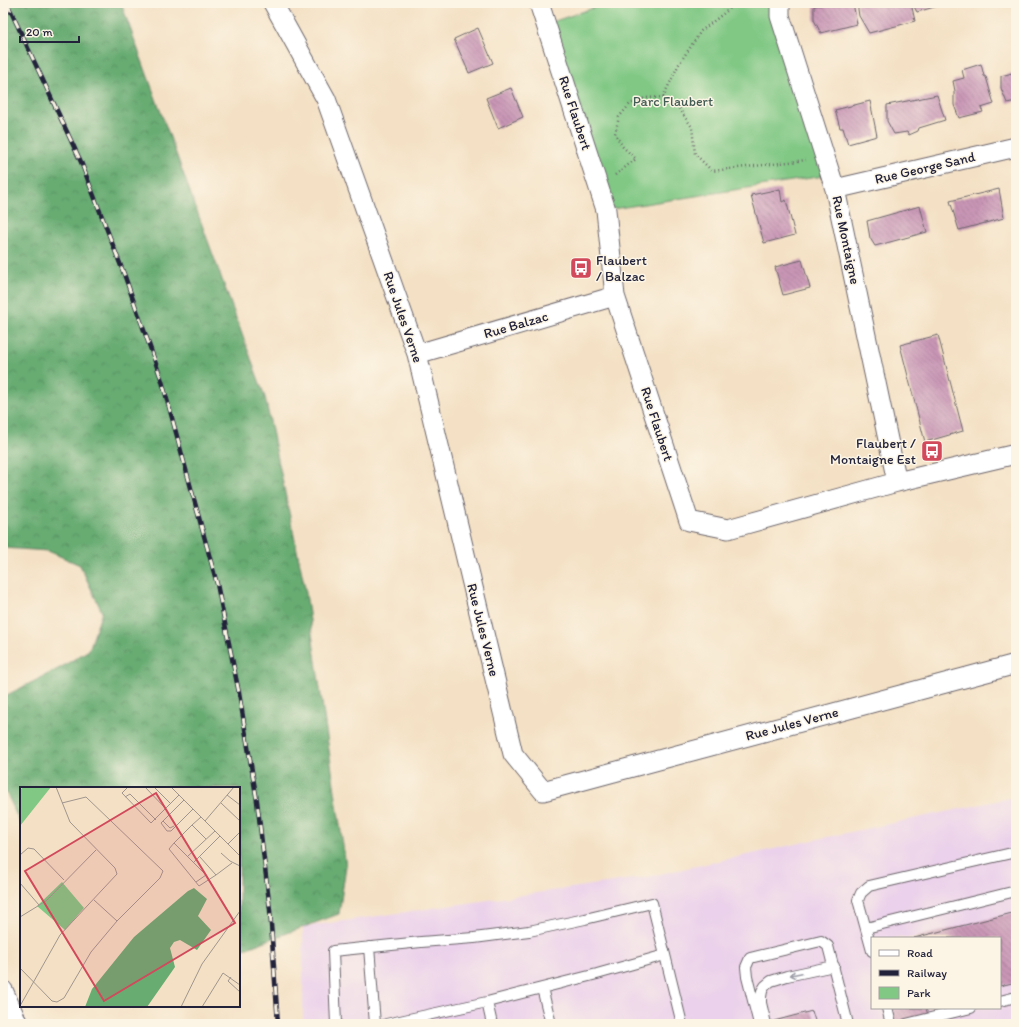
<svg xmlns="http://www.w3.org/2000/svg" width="1019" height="1027" font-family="Itim,sans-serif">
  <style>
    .built { fill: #ebd1eb; fill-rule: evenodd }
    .green { fill: #80c884; stroke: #517560 }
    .forest { fill: url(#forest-crowns); stroke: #456756 }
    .building { fill: url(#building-back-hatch) }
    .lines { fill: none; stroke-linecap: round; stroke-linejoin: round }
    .lane-casing { stroke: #6c656b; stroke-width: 12 }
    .street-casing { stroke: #6c656b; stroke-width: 21 }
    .path { stroke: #6c656b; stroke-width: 2.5; stroke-dasharray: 1 3; stroke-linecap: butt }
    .lane { stroke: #fff; stroke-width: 10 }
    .street { stroke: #fff; stroke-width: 19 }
    .rail-casing { stroke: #22223b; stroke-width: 4.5 }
    .rail { stroke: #fcf5e5; stroke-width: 3; stroke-dasharray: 9; stroke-linecap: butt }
    .oneway { stroke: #9c9ca7 }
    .labels { text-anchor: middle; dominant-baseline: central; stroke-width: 3; stroke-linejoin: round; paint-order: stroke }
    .park-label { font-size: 14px; fill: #435c55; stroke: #fcf5e5 }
    .street-label { font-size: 14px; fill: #22223b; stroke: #fcf5e5 }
    .poi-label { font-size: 14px; fill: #22223b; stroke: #fcf5e5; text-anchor: start }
    .inset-river { fill: none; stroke: #81b4ee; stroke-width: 2 }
    .inset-road { fill: none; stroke: #a0958e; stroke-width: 1 }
    .view { fill: #d1495b; fill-opacity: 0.15; stroke: #d1495b; stroke-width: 2 }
    .inset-edge { fill: none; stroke: #22223b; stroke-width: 2 }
  </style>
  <defs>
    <pattern id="forest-crowns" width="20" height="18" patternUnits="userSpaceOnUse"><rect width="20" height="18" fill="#68ac72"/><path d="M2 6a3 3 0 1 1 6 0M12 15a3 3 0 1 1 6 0" fill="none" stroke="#558c5f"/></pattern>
    <pattern id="building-back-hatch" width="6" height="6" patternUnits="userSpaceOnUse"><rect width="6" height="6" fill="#c995b6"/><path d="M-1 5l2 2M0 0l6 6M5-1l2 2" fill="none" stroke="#a37995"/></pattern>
  </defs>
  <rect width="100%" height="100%" fill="#fcf5e5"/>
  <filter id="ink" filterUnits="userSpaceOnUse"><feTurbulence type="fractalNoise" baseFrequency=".025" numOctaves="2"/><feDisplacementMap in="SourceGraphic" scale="8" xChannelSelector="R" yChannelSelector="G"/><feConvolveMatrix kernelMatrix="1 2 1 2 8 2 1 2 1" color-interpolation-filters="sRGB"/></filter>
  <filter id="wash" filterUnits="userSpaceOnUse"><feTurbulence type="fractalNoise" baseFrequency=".012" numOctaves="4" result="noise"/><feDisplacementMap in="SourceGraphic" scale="16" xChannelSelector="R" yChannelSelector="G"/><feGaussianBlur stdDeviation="0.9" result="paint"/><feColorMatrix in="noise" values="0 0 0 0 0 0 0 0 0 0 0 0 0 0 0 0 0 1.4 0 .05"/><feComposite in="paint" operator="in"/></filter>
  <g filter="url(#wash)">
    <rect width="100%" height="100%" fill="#f4e1c5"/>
    <path class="built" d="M1016 797V1024H303V927L647 877 823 838ZM872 938H1000V1008H872Z"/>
    <path class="green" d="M608 3H780L830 175 606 210 546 24Z"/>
    <path class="forest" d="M3 3H121L265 397 306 593 346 866 339 914 239 951V788H21V825L3 785V697L60 668 89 650 102 612 80 565 48 551 3 548Z"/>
    <g id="blocks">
      <path class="building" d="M831 3H853L857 24 821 33 814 20V6Z
        M857 3H911L915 21 869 33 859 16Z
        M912 3H948L917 12Z
        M478 28 493 63 469 73 454 39Z
        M981 64 984 76 986 77 994 104 981 108 983 112 959 118 954 105V92L955 91 953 81 964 78 962 70Z
        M1016 72V101L1007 103 1001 88V76Z
        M511 88 523 117 498 128 486 98Z
        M937 95 945 120 919 128 918 131 909 135 907 132 894 134 887 121V105Z
        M870 101 877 136 848 144 843 128H840L835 110Z
        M780 189 782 202 786 200 795 235 764 243 751 195Z
        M999 189 1004 218 959 230 950 201Z
        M920 206 927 232 875 246 870 238 867 221Z
        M802 260 810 288 783 295 775 267Z
        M938 335 963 431 925 442 900 345Z
        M1016 912V982L1000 986V938H914Z
        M889 1008H926L928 1015 893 1024Z
        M812 1011 816 1024H774V1021Z"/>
    </g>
  </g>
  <g filter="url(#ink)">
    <use href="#blocks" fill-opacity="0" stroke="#6c656b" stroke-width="1"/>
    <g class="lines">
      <g class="lane-casing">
        <path id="lane" d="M866 928 1016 891
          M369 947 375 1024
          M872 951 858 900 861 893 869 886 1016 852
          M542 988 551 1024
          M1000 1001 1016 997
          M487 1002 492 1024
          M887 1008 891 1024
          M336 1024 333 951 421 942 474 938 529 931 585 919 652 903 665 955
          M386 1024 487 1002 597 974 665 955 682 1024
          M759 1024 747 977 746 967 750 958 821 941 828 946 848 1024
          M766 1024 761 1003V997L762 991 765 986 771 981 787 976 834 966
          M906 1024 971 1008"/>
      </g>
      <g class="street-casing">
        <path id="street" d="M273 3 326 99 417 354 513 754 543 791 1016 664
          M539 3 606 210 615 296 689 521 728 529 897 482 1016 454
          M780 3V16L835 189 897 482
          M835 189 1016 147
          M417 354 615 296
          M3 990 18 1024"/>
      </g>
      <path class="path" d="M663 97 679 64 701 31 737 3
        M615 175 636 159 623 147 615 134 619 117 630 104 645 98 663 97 678 107 692 127 695 154 712 171 806 160"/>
      <use href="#lane" class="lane"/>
      <use href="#street" class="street"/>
      <g class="rail-casing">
        <path id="rail" d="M7 3 81 162 124 274 162 381 217 584 239 693 257 801 270 910 278 1024"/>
      </g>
      <use href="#rail" class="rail"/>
    </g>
    <defs><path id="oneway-shaft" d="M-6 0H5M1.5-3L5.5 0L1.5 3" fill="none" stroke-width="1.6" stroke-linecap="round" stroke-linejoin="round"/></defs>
    <use class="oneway" href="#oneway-shaft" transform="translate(796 974) rotate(168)"/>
  </g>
  <defs>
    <g id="bus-square" transform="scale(1.15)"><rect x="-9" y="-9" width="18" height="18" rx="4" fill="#d1495b" stroke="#fcf5e5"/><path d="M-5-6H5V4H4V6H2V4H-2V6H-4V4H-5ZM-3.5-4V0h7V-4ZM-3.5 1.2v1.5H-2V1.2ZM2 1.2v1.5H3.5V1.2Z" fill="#fff"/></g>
  </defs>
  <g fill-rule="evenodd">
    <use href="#bus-square" x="581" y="268"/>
    <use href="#bus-square" x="932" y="451"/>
  </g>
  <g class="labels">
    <g class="park-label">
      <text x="673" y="101">Parc Flaubert</text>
    </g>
    <g class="street-label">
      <text transform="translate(575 113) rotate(72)">Rue Flaubert</text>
      <text transform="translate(925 168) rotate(-13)">Rue George Sand</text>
      <text transform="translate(846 240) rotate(78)">Rue Montaigne</text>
      <text transform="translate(403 317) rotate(71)">Rue Jules Verne</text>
      <text transform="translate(516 325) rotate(-16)">Rue Balzac</text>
      <text transform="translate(657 424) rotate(72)">Rue Flaubert</text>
      <text transform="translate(483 630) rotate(76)">Rue Jules Verne</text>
      <text transform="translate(792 724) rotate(-15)">Rue Jules Verne</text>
    </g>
    <g class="poi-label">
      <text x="596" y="260">Flaubert<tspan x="596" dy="16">/ Balzac</tspan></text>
      <text x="916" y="443" text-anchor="end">Flaubert /<tspan x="916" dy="16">Montaigne Est</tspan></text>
    </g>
  </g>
  <g transform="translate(20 787)">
    <rect width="220" height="220" fill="#f4e1c5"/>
    <path d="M3 0H31L0 39V3ZM42 95 64 121 45 143 17 119Z" fill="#80c884"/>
    <path d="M174 101 187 112 178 129 191 143 177 163 160 153 154 155 150 161 155 180 127 220H65L72 202 114 150 168 104Z" fill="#68ac72"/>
    <path class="inset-river" d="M0 27V12"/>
    <path class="inset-road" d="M108 0 102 6 131 36 159 8M125 0 146 22M134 0 151 17M151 0 220 69M207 8 220 18M105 10 110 7 136 33M164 13 141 36 147 44H151L173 22M201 16 220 34M143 34 150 41 154 39M185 34 214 0M172 38 181 30M154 56 149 62 179 99 196 88M208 57 220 45M201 66 210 74 220 79M0 68 8 61 14 62 44 93M168 69 195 44M180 70 196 88 212 76M174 75 200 49M176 95 186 88 154 56 172 38 186 52M0 96 19 118M74 113 97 134M0 130 26 114 76 63M0 181 32 214 37 215 44 211 71 165 97 134 140 91 143 84 66 10 42 16M211 190 208 194 220 205M0 219 40 148 97 87 95 81 50 35 36 0M161 220 182 177 220 124M182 220 203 186 220 198"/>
    <path class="view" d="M136 6 215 136 84 214 5 84Z"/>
    <rect width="220" height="220" class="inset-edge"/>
  </g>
  <rect width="1019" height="1027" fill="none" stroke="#fcf5e5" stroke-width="16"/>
  <rect x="871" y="937" width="130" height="72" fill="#fcf5e5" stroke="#a5a1a1"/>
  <rect x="879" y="950" width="20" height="6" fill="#ffffff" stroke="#a5a1a1"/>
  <text x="907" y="957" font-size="12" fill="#22223b">Road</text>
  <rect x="879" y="970" width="20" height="6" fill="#22223b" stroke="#a5a1a1"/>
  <text x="907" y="977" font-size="12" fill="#22223b">Railway</text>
  <rect x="879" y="987" width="20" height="12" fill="#80c884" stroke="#a5a1a1"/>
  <text x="907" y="997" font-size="12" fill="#22223b">Park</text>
  <path d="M20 36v6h59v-6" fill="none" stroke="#22223b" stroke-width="2"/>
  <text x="26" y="36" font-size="12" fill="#22223b" stroke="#fcf5e5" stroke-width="3" paint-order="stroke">20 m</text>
</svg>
